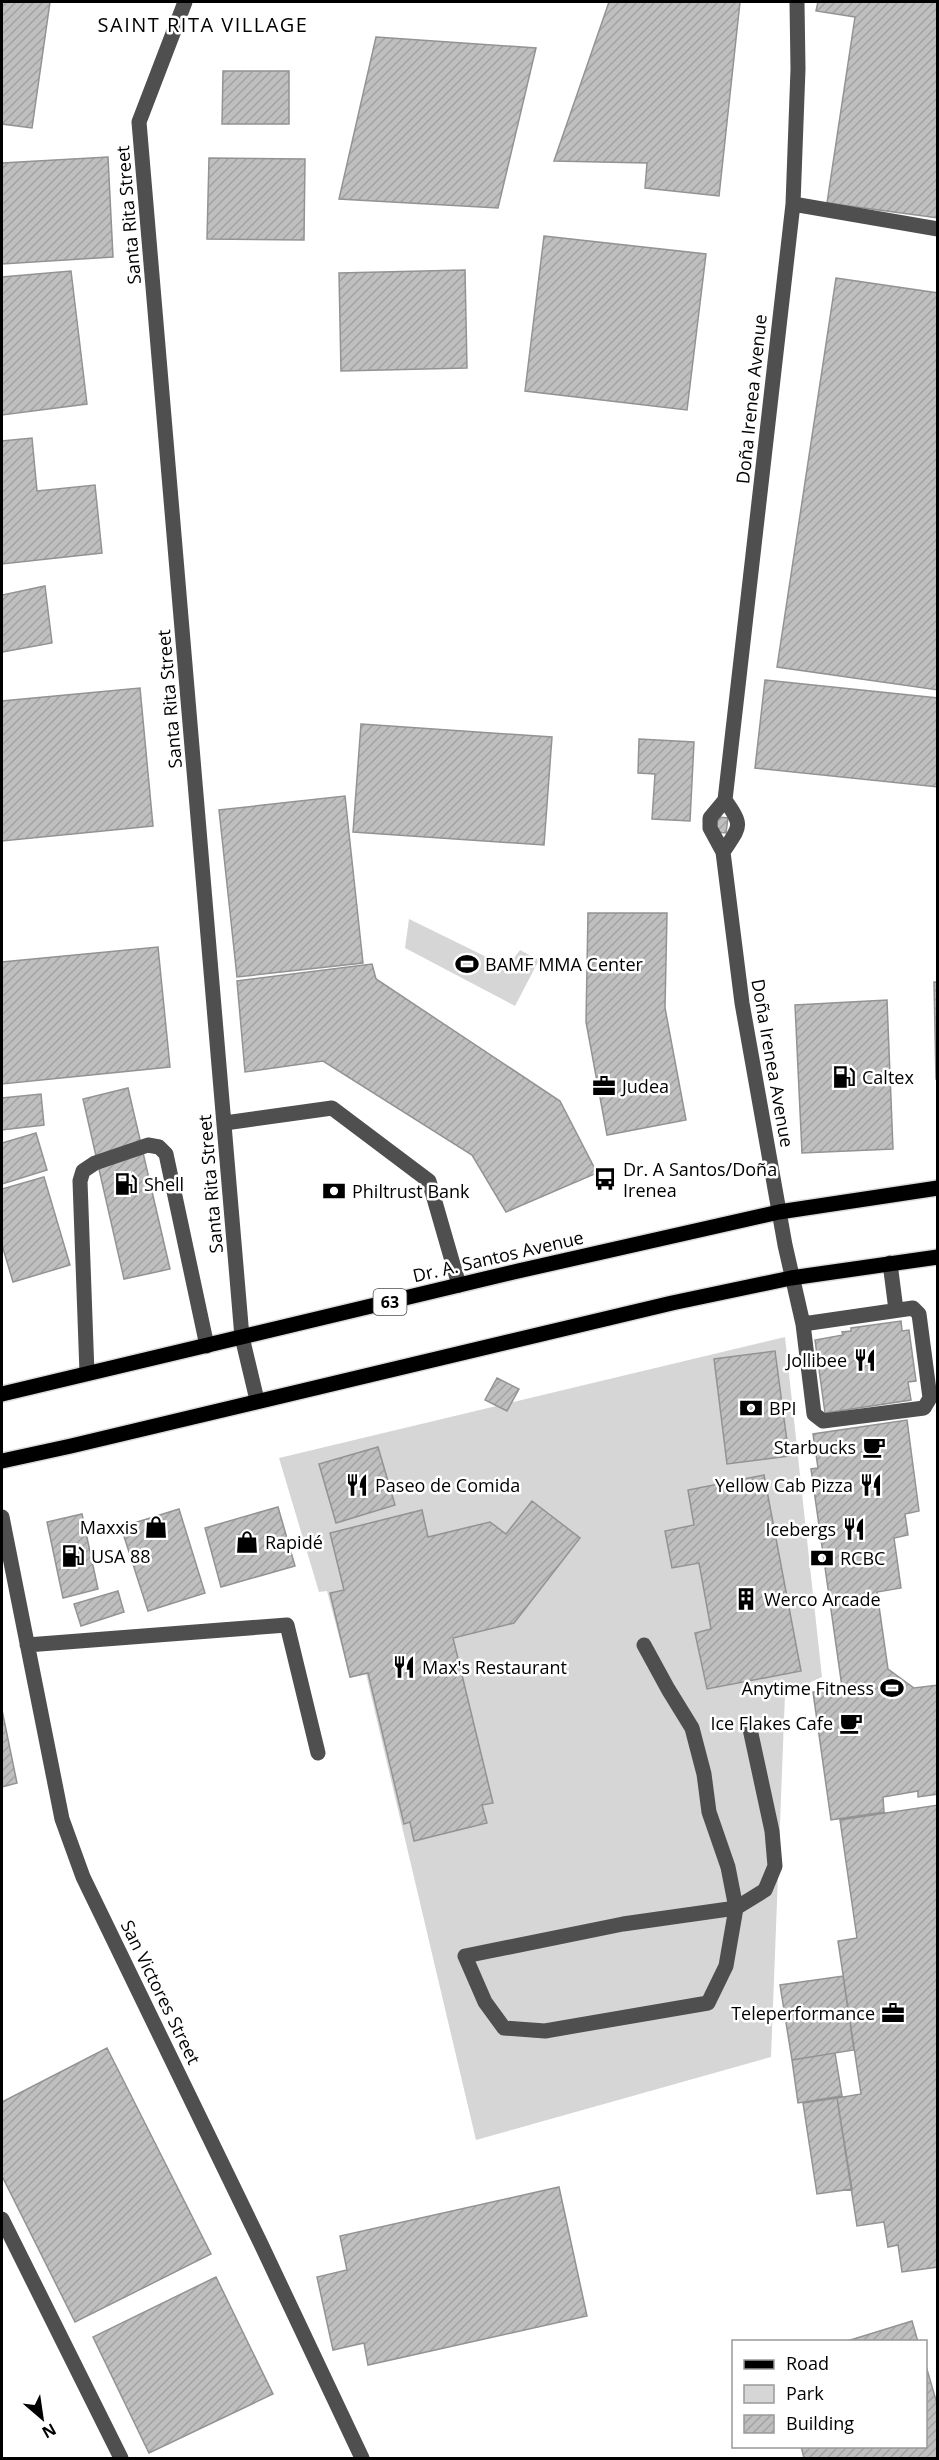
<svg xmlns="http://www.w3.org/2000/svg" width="939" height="2460" font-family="'Open Sans',sans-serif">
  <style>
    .park { fill: #d6d6d6 }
    .building { fill: url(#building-hatch); stroke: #939393; stroke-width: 1.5 }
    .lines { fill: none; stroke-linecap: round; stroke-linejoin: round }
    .major-casing { stroke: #dbdbdb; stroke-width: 18 }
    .minor { stroke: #4f4f4f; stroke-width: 15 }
    .major { stroke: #000; stroke-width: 15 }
    .labels { text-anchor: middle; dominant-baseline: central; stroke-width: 5; stroke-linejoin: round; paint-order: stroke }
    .shield { fill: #fff; stroke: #4c4c4c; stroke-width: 1.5 }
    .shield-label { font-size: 16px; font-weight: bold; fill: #000 }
    .street-label { font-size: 18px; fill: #000; stroke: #fff }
    .poi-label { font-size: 18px; fill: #000; stroke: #fff; text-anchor: start }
    .neighbourhood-label { font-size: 20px; letter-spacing: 1.5px; fill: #000; stroke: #fff }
  </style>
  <defs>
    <pattern id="building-hatch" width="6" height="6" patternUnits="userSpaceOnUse" patternTransform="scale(1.5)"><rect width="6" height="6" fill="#bfbfbf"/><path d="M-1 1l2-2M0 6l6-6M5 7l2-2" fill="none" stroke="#a2a2a2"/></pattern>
  </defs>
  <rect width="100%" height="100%" fill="#fff"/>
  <path class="park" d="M409 919 507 967 520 950 539 960 515 1006 405 948Z
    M785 1337 822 1677 785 1694 771 2057 476 2140 366 1674 350 1678 327 1591 319 1592 279 1458Z"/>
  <path class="building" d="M2 2H50L32 128 2 124Z
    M609 2H740L719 196 645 188 647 163 554 161Z
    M818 2H938V218L827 203 855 17 816 11Z
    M376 37 536 48 498 208 339 199Z
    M223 71H289V124H222Z
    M108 157 113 257 2 264V163Z
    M209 158 305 159 304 240 207 239Z
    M544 236 706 254 687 410 525 391Z
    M465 270 467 368 341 371 339 273Z
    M71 271 87 404 2 415V277Z
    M836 278 938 293V690L777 667Z
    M32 438 37 491 95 485 102 553 2 564V441Z
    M45 586 52 643 2 652V595Z
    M765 680 938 698V787L755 768Z
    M140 688 153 826 2 841V701Z
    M361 724 552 737 544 845 353 832Z
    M639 739 694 742 690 821 652 819 655 774 638 773Z
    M345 796 363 963 237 977 219 810Z
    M718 817 728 818 726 833 716 832Z
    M588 913H667L665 1008 686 1120 607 1135 586 1022Z
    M158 947 170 1067 2 1084V962Z
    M372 964 376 979 560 1101 597 1173 506 1212 472 1155 323 1061 245 1072 237 981Z
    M934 982H938V1079H936Z
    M887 1000 893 1149 802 1153 795 1005Z
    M128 1088 170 1269 124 1279 83 1099Z
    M41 1094 44 1125 2 1130V1098Z
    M36 1133 47 1170 2 1184V1143Z
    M44 1177 70 1265 13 1282 2 1245V1189Z
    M901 1321 902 1331 909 1330 916 1381 908 1382 911 1400 825 1413 815 1340 843 1335 842 1332 851 1331V1328Z
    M775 1351 789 1456 727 1464 714 1359Z
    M497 1378 519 1389 507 1411 485 1400Z
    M907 1420 919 1511 905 1514 908 1535 894 1538 901 1588 877 1592 888 1669 914 1688 938 1685V1794L918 1797V1791L883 1797 884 1812 831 1820 813 1692 842 1687 811 1469 818 1468 813 1434Z
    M378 1447 395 1505 336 1523 319 1464Z
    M764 1475 801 1671 707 1689 695 1633 711 1629 699 1563 672 1568 665 1531 694 1525 688 1490Z
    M532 1501 580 1538 514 1623 453 1638 493 1803 482 1805 487 1823 414 1841 410 1822 404 1824 368 1673 350 1677 330 1593 344 1590 330 1533 422 1510 428 1537 490 1522 506 1534Z
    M278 1507 295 1566 221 1587 205 1528Z
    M179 1509 205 1593 148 1611 121 1527Z
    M82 1514 98 1589 63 1598 47 1522Z
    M118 1591 124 1612 81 1626 74 1604Z
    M2 1710 17 1783 2 1787Z
    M938 1805V2267L902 2272 898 2245 888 2247 884 2222 857 2226 837 2098 861 2094 838 1941 857 1938 840 1820Z
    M843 1976 854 2050 792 2060 780 1985Z
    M107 2048 211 2254 75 2322 2 2176V2102Z
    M835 2053 842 2096 798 2103 792 2060Z
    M837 2098 852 2189 817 2194 803 2103Z
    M559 2187 587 2316 368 2365 364 2343 333 2350 317 2277 347 2270 340 2236Z
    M216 2277 273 2394 149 2453 93 2337Z
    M912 2321 918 2342H844Z
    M926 2366 938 2407V2458H804L801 2446H926Z"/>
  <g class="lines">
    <g class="major-casing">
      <path id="major" d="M2 1394 518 1271 779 1212 938 1188
        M2 1461 71 1446 672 1303 791 1278 938 1257"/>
    </g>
    <path class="minor" d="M185 2 139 122 242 1337 257 1400
      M797 2 798 69 793 204 725 800 710 818V828L723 852 742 1003 785 1245 803 1324 814 1414 823 1421 924 1408 930 1398 919 1314 913 1308 803 1324
      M793 204 938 229
      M723 852C740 826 744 827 725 800
      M225 1123 332 1108 429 1181 459 1285
      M890 1263 896 1310
      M87 1373 80 1181 83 1171 95 1163 148 1145 159 1147 166 1154 207 1346
      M2 1517 62 1819 83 1877 260 2242 362 2458
      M27 1645 287 1625 318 1753
      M644 1645 668 1689 692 1728 704 1774 709 1812 728 1867 736 1908 726 1966 708 2003 545 2031 504 2028 485 2002 465 1956 623 1924 736 1908 765 1890 775 1866 772 1831 750 1729
      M2 2219 121 2458"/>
    <use href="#major" class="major"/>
  </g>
  <defs>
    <g id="stadium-bare" transform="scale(1.8)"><path d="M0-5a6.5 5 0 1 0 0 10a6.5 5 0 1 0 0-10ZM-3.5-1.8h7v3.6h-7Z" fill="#000" stroke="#fff" stroke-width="2.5" paint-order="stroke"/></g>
    <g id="fuel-bare" transform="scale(1.8)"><path d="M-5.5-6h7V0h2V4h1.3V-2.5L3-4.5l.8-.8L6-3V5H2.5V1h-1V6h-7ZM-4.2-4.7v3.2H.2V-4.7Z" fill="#000" stroke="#fff" stroke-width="2.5" paint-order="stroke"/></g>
    <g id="office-bare" transform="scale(1.8)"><path d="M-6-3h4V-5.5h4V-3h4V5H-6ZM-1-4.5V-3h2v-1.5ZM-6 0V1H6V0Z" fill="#000" stroke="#fff" stroke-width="2.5" paint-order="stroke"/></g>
    <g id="bus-bare" transform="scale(1.8)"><path d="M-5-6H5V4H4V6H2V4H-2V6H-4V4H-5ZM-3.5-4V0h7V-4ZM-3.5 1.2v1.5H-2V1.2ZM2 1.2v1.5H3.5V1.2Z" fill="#000" stroke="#fff" stroke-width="2.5" paint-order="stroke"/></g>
    <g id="bank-bare" transform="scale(1.8)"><path d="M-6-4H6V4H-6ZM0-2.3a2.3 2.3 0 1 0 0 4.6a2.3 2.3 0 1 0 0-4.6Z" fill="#000" stroke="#fff" stroke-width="2.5" paint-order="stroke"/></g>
    <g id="restaurant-bare" transform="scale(1.8)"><path d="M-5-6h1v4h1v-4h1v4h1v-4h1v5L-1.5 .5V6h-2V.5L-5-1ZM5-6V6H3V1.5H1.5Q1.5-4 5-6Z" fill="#000" stroke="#fff" stroke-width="2.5" paint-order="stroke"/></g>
    <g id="cafe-bare" transform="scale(1.8)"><path d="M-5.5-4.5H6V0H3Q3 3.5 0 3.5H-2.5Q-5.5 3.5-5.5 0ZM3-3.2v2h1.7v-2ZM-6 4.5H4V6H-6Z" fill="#000" stroke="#fff" stroke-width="2.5" paint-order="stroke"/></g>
    <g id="shop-bare" transform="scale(1.8)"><path d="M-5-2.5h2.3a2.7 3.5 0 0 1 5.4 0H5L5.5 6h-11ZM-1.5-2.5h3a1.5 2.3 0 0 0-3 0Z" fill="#000" stroke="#fff" stroke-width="2.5" paint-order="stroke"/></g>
    <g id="building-bare" transform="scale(1.8)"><path d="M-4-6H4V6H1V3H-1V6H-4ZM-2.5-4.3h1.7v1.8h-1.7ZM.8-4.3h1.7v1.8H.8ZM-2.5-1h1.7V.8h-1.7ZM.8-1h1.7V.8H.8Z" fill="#000" stroke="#fff" stroke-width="2.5" paint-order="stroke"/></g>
  </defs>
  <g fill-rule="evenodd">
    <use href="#stadium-bare" x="467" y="964"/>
    <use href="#fuel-bare" x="844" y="1077"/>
    <use href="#office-bare" x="604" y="1086"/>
    <use href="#bus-bare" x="605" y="1179"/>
    <use href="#fuel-bare" x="126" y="1184"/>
    <use href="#bank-bare" x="334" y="1191"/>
    <use href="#restaurant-bare" x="865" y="1360"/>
    <use href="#bank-bare" x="751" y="1408"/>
    <use href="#cafe-bare" x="874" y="1447"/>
    <use href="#restaurant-bare" x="357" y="1485"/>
    <use href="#restaurant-bare" x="871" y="1485"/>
    <use href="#shop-bare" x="156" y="1527"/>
    <use href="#restaurant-bare" x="854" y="1529"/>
    <use href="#shop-bare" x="247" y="1542"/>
    <use href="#fuel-bare" x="73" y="1556"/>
    <use href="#bank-bare" x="822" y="1558"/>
    <use href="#building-bare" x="746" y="1599"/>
    <use href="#restaurant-bare" x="404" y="1667"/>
    <use href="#stadium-bare" x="892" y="1688"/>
    <use href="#cafe-bare" x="851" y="1723"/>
    <use href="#office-bare" x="893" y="2013"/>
  </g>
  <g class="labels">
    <rect class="shield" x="373.5" y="1289" width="33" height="26" rx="4.5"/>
    <g class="shield-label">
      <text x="390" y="1302">63</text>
    </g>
    <g class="street-label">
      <text transform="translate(128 215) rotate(-95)">Santa Rita Street</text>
      <text transform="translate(751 399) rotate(-84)">Doña Irenea Avenue</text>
      <text transform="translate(169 699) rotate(-95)">Santa Rita Street</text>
      <text transform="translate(773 1063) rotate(80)">Doña Irenea Avenue</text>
      <text transform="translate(210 1184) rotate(-95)">Santa Rita Street</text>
      <text transform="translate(498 1256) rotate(-13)">Dr. A. Santos Avenue</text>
      <text transform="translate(161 1992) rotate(64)">San Victores Street</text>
    </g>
    <g class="poi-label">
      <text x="485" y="964">BAMF MMA Center</text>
      <text x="862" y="1077">Caltex</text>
      <text x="622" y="1086">Judea</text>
      <text x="623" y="1169">Dr. A Santos/Doña<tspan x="623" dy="21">Irenea</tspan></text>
      <text x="144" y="1184">Shell</text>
      <text x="352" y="1191">Philtrust Bank</text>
      <text x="847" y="1360" text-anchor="end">Jollibee</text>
      <text x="769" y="1408">BPI</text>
      <text x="856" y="1447" text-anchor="end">Starbucks</text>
      <text x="375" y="1485">Paseo de Comida</text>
      <text x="853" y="1485" text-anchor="end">Yellow Cab Pizza</text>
      <text x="138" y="1527" text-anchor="end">Maxxis</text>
      <text x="836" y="1529" text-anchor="end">Icebergs</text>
      <text x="265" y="1542">Rapidé</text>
      <text x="91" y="1556">USA 88</text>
      <text x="840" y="1558">RCBC</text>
      <text x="764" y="1599">Werco Arcade</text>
      <text x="422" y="1667">Max's Restaurant</text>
      <text x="874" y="1688" text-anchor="end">Anytime Fitness</text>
      <text x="833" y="1723" text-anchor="end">Ice Flakes Cafe</text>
      <text x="875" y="2013" text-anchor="end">Teleperformance</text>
    </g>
    <g class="neighbourhood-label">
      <text x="203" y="24">SAINT RITA VILLAGE</text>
    </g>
  </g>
  <rect width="939" height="2460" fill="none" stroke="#000000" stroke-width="6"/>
  <rect x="732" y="2340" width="195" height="108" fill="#ffffff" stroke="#999999" stroke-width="1.5"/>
  <rect x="744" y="2360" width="30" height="9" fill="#000000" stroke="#999999" stroke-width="1.5"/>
  <text x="786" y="2370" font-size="18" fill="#000000">Road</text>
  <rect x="744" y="2385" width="30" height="18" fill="#d6d6d6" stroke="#999999" stroke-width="1.5"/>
  <text x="786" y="2400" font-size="18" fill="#000000">Park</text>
  <rect x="744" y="2415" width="30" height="18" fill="url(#building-hatch)" stroke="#999999" stroke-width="1.5"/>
  <text x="786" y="2430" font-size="18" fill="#000000">Building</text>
  <g transform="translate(42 2418) rotate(151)" stroke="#ffffff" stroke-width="4.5" paint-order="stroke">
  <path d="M0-4.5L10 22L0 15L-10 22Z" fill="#000000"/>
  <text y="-9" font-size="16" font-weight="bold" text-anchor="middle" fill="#000000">N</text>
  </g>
</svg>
